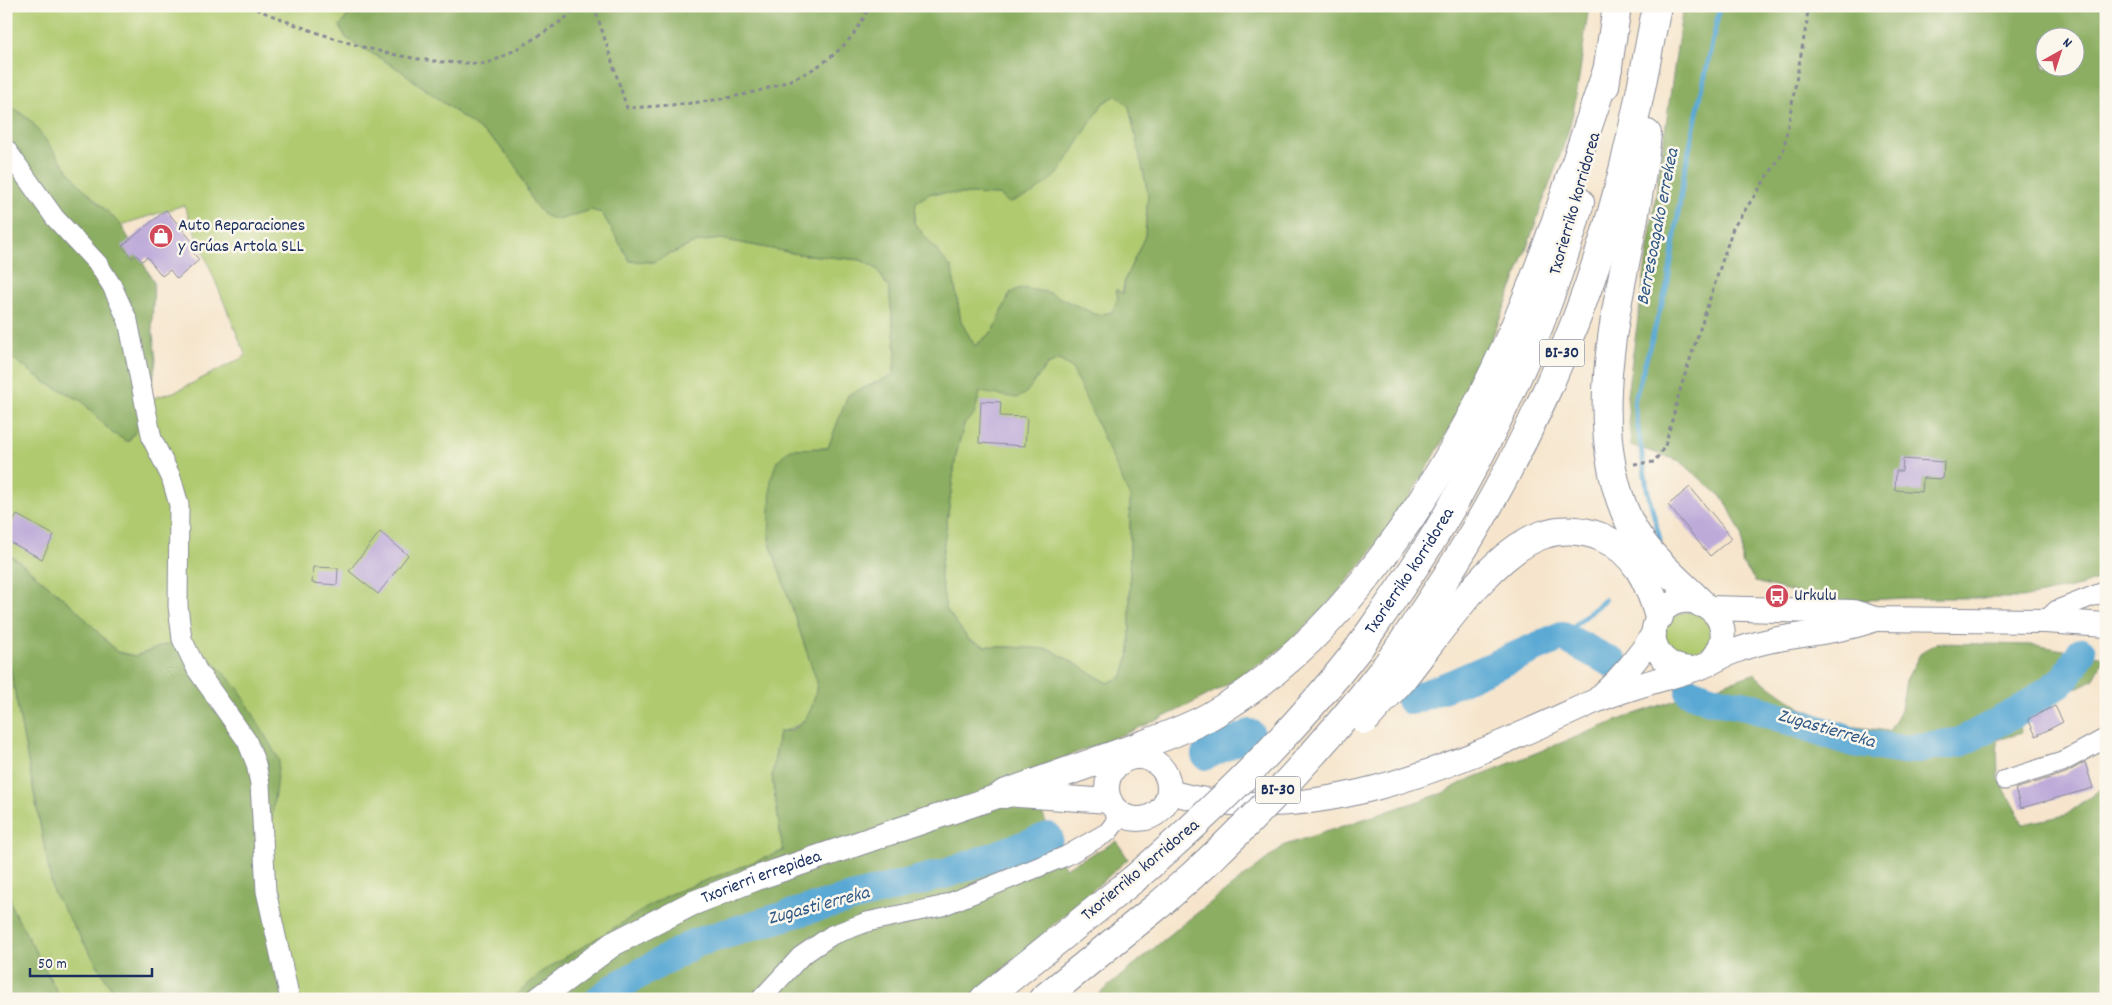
<svg xmlns="http://www.w3.org/2000/svg" width="2112" height="1005" font-family="Dekko,sans-serif">
  <style>
    .green { fill: #b0ca70; stroke: #667c67 }
    .forest { fill: #8cae62; stroke: #546e60; fill-rule: evenodd }
    .lines { fill: none; stroke-linecap: round; stroke-linejoin: round }
    .stream { stroke: #5aa9d4; stroke-width: 5 }
    .river { stroke: #5aa9d4; stroke-width: 30 }
    .building { fill: #bdaad9 }
    .minor-casing { stroke: #888a95; stroke-width: 21 }
    .major-casing { stroke: #888a95; stroke-width: 26 }
    .highway-casing { stroke: #888a95; stroke-width: 30 }
    .path { stroke: #888a95; stroke-width: 3; stroke-dasharray: 4 4; stroke-linecap: butt }
    .minor { stroke: #fff; stroke-width: 19 }
    .major { stroke: #fff; stroke-width: 24 }
    .highway { stroke: #fff; stroke-width: 28 }
    .highway-bridge-casing { stroke: #888a95; stroke-width: 30; stroke-linecap: butt }
    .highway-bridge { stroke: #fff; stroke-width: 28 }
    .labels { text-anchor: middle; dominant-baseline: central; stroke-width: 5; stroke-linejoin: round; paint-order: stroke }
    .shield { fill: #fbf7ec; stroke: #5e6b89; stroke-width: 1 }
    .shield-label { font-size: 16px; font-weight: bold; fill: #1b2f5e }
    .street-label { font-size: 18px; fill: #1b2f5e; stroke: #fbf7ec }
    .poi-label { font-size: 18px; fill: #1b2f5e; stroke: #fbf7ec; text-anchor: start }
    .water-label { font-size: 19px; font-style: italic; fill: #315a87; stroke: #fbf7ec }
  </style>
  <rect width="100%" height="100%" fill="#fbf7ec"/>
  <filter id="ink" filterUnits="userSpaceOnUse"><feTurbulence type="fractalNoise" baseFrequency=".02" numOctaves="2"/><feDisplacementMap in="SourceGraphic" scale="10" xChannelSelector="R" yChannelSelector="G"/><feConvolveMatrix kernelMatrix="1 2 1 2 8 2 1 2 1" color-interpolation-filters="sRGB"/></filter>
  <filter id="wash" filterUnits="userSpaceOnUse"><feTurbulence type="fractalNoise" baseFrequency=".0096" numOctaves="4" result="noise"/><feDisplacementMap in="SourceGraphic" scale="20" xChannelSelector="R" yChannelSelector="G"/><feGaussianBlur stdDeviation="1.12" result="paint"/><feColorMatrix in="noise" values="0 0 0 0 0 0 0 0 0 0 0 0 0 0 0 0 0 1.4 0 .05"/><feComposite in="paint" operator="in"/></filter>
  <g filter="url(#wash)">
    <rect width="100%" height="100%" fill="#f6e5cc"/>
    <path class="green" d="M6 6H355L340 26 346 38 400 70 496 142 515 164 534 204 558 220 591 210 602 213 630 261 653 262 697 242 721 239 798 254 861 260 877 269 889 289 896 352 893 375 848 395 828 448 790 449 769 540 817 682C814 709 808 726 779 732L772 776 783 851 668 895 543 971 512 999H296L168 644 135 656 117 652 74 607 16 559 6 553V353L45 382 82 401 112 433 150 399 177 391 246 356 184 205 121 225 78 183 31 121 6 102Z
      M1117 95 1129 107 1148 193 1145 236 1125 279 1122 294 1117 290 1118 298 1112 312 1097 315 1047 292 1010 293 994 330 975 346 961 322 952 269 914 223 916 202 931 193 1000 195 1058 174 1103 103Z
      M1059 360 1072 367 1130 497V650L1123 676 1108 683 1050 649 985 646 969 640 946 609 940 573 956 455 964 424 974 415 980 392 1025 394 1047 365Z
      M1665 635a23 23 0 1 1 46 0a23 23 0 1 1-46 0Z
      M6 647 53 892 118 999H61L12 908 6 875Z"/>
    <path class="forest" d="M355 6H1589C1583 43 1580 81 1572 117 1564 149 1550 181 1539 213 1494 346 1437 477 1345 584 1321 612 1294 640 1264 661 1190 712 1108 741 1025 772L1065 868 1117 841 1128 859 969 999H512L543 971 668 895 783 851 772 776 779 732C784 731 791 731 795 728 811 719 815 698 817 682L769 540 771 478 777 461 790 449 828 448 848 395 893 375 896 352 889 289 877 269 861 260 798 254 721 239 697 242 653 262 630 261 602 213 591 210 558 220 545 216 534 204 515 164 496 142 400 70 346 38 340 26ZM1117 95 1129 107 1148 193 1145 236 1125 279 1123 294 1116 289 1118 298 1112 312 1097 315 1047 292 1020 288 1010 293 994 330 975 346 961 322 952 269 914 223 916 202 931 193 1000 195 1009 203 1032 194 1058 174 1103 103ZM1059 360 1072 368 1130 497V650L1123 676 1108 683 1050 649 985 646 969 640 946 609 940 573 956 455 964 424 974 415 980 392 1017 398 1025 394 1047 365Z
      M1683 6H2106V577L2080 586 2022 598H1906L1831 602 1756 582 1742 563V535L1725 500 1680 461 1631 445 1627 395ZM2044 38H2074V68H2044Z
      M6 102 31 121 78 183 121 225 154 282 152 326 156 360 150 399 145 417 128 442 112 433 82 401 45 382 6 353Z
      M6 553 16 559 74 607 117 652 135 656 168 644H188L213 662 239 689 279 760 269 842 274 903 296 999H118L53 892 6 646Z
      M1937 643 2034 645 2105 657 2093 680 2017 719 2022 733 1997 740 1998 777 2023 824 2066 815 2106 785V999H1093L1183 924 1285 845 1443 793 1465 781 1629 716 1753 674 1801 708 1848 726 1889 731 1901 710 1906 680 1920 654Z
      M6 875 12 908 61 999H6Z"/>
    <g class="lines">
      <path class="stream" d="M1660 540 1647 488 1634 402 1668 282 1684 174 1720 6
        M1562 636 1605 600"/>
      <path class="river" d="M1690 692 1710 699 1751 707 1853 742 1903 750 1961 742 2023 709 2066 678 2081 652
        M1411 700 1453 684 1562 636 1613 663
        M1206 755 1250 734
        M600 999 616 987 695 943 809 909 948 873 1048 837"/>
    </g>
    <g id="blocks">
      <path class="building" d="M166 210 197 247 192 251 199 260 177 279 170 270 162 276 147 257 142 261 136 255 132 258 122 246Z
        M981 401 1001 402 1000 416 1027 417 1025 446 979 443Z
        M1903 459 1944 462 1943 479 1923 478 1922 492 1895 490 1896 471H1902Z
        M1690 487 1732 538 1710 556 1668 505Z
        M17 515 54 535 42 559 6 540V535Z
        M380 532 408 555 378 594 349 571Z
        M313 567 338 568 337 585 312 583Z
        M2055 706 2063 722 2036 736 2028 719Z
        M2085 762 2093 788 2021 808 2015 789 2066 773Z"/>
    </g>
  </g>
  <g filter="url(#ink)">
    <use href="#blocks" fill-opacity="0" stroke="#888a95" stroke-width="1"/>
    <g class="lines">
      <g class="minor-casing">
        <path id="minor" d="M6 149 55 218 98 264 112 286 128 321 152 439 171 477 179 505 178 606 182 639 197 670 247 741 256 764 260 784 266 891 290 999
          M2045 621 2057 610 2106 591
          M2005 780 2062 762 2106 738
          M761 999 801 956 832 935 867 922 942 906 1066 856 1108 832 1122 814"/>
      </g>
      <g class="major-casing">
        <g id="major">
          <path d="M1710 608 1853 612 1875 619 2045 621 2106 625"/>
          <path d="M1694 669C1679 669 1666 665 1658 651 1653 642 1652 631 1656 622 1676 575 1750 614 1712 660"/>
          <path d="M1600 697C1621 678 1639 658 1654 633"/>
          <circle cx="1138" cy="788" r="31"/>
          <path d="M1169 792C1315 834 1462 761 1593 702 1627 687 1665 679 1701 667 1712 663 1723 655 1735 651 1780 633 1830 636 1875 619"/>
          <path id="s1" d="M539 999 613 944 691 904 757 878 1004 794 1110 801"/>
        </g>
      </g>
      <g class="highway-casing">
        <g id="highway">
          <path d="M1605 86 1617 6"/>
          <path d="M1647 134C1636 256 1574 404 1629 521 1644 553 1676 578 1701 603"/>
          <path id="s2" d="M1359 648C1394 597 1431 546 1460 492 1511 400 1553 303 1580 202"/>
          <path d="M1386 666C1402 645 1416 622 1431 600 1520 466 1589 315 1626 158 1638 108 1647 57 1657 6"/>
          <path d="M1402 679C1437 636 1492 550 1545 534 1562 528 1584 530 1601 537 1636 552 1649 582 1659 617"/>
          <path d="M1004 794C1046 779 1089 764 1131 749 1158 739 1185 730 1210 716 1352 636 1458 460 1520 314 1554 234 1579 150 1608 68"/>
          <path d="M984 999 1134 879"/>
          <path d="M1043 999 1160 904"/>
        </g>
      </g>
      <path class="path" d="M249 6C315 34 396 63 468 63 475 63 484 65 490 62 506 57 570 18 580 6
        M594 6 627 108C709 103 834 96 869 6
        M1634 464 1654 462 1665 446 1681 387 1733 228 1783 153 1807 21 1808 6
        M2106 667 2102 674 2106 696"/>
      <use href="#minor" class="minor"/>
      <use href="#major" class="major"/>
      <use href="#highway" class="highway"/>
      <g class="highway-bridge-casing">
        <path id="highway-bridge" d="M1365 720 1402 679
          M1134 879C1217 807 1291 735 1359 648
          M1160 904C1243 833 1319 752 1386 666"/>
      </g>
      <use href="#highway-bridge" class="highway-bridge"/>
    </g>
  </g>
  <defs>
    <g id="shop-disc" transform="scale(1.25)"><circle r="9.5" fill="#d1495b" stroke="#fbf7ec"/><path d="M-5-2.5h2.3a2.7 3.5 0 0 1 5.4 0H5L5.5 6h-11ZM-1.5-2.5h3a1.5 2.3 0 0 0-3 0Z" fill="#fff"/></g>
    <g id="bus-disc" transform="scale(1.25)"><circle r="9.5" fill="#d1495b" stroke="#fbf7ec"/><path d="M-5-6H5V4H4V6H2V4H-2V6H-4V4H-5ZM-3.5-4V0h7V-4ZM-3.5 1.2v1.5H-2V1.2ZM2 1.2v1.5H3.5V1.2Z" fill="#fff"/></g>
  </defs>
  <g fill-rule="evenodd">
    <use href="#shop-disc" x="161" y="236"/>
    <use href="#bus-disc" x="1777" y="596"/>
  </g>
  <g class="labels">
    <g class="shield">
      <rect x="1539.5" y="339.5" width="45" height="27" rx="4"/>
      <rect x="1255.5" y="776.5" width="45" height="27" rx="4"/>
    </g>
    <g class="shield-label">
      <text x="1562" y="353">BI-30</text>
      <text x="1278" y="790">BI-30</text>
    </g>
    <g class="street-label">
      <text transform="translate(1576 204) rotate(-74)">Txorierriko korridorea</text>
      <text stroke="none"><textPath href="#s2" startOffset="92">Txorierriko korridorea</textPath></text>
      <text transform="translate(1141 871) rotate(-40)">Txorierriko korridorea</text>
      <text stroke="none"><textPath href="#s1" startOffset="255">Txorierri errepidea</textPath></text>
    </g>
    <g class="poi-label">
      <text x="178" y="226">Auto Reparaciones<tspan x="178" dy="21">y Grúas Artola SLL</tspan></text>
      <text x="1794" y="596">Urkulu</text>
    </g>
    <g class="water-label">
      <text transform="translate(1659 227) rotate(-79)">Berresoagako errekea</text>
      <text transform="translate(1826 730) rotate(16)">Zugastierreka</text>
      <text transform="translate(819 907) rotate(-15)">Zugasti erreka</text>
    </g>
  </g>
  <rect width="2112" height="1005" fill="none" stroke="#fbf7ec" stroke-width="25"/>
  <g transform="translate(2060 52) rotate(39)"><circle r="24" fill="#fbf7ec" stroke="#a1a7b3"/>
  <path d="M0-4L9 19L0 12L-9 19Z" fill="#d1495b"/>
  <text y="-8" font-size="14" font-weight="bold" text-anchor="middle" fill="#1b2f5e">N</text>
  </g>
  <path d="M30 968v8h122v-8" fill="none" stroke="#1b2f5e" stroke-width="2.5"/>
  <text x="38" y="968" font-size="15" fill="#1b2f5e" stroke="#fbf7ec" stroke-width="4" paint-order="stroke">50 m</text>
</svg>
